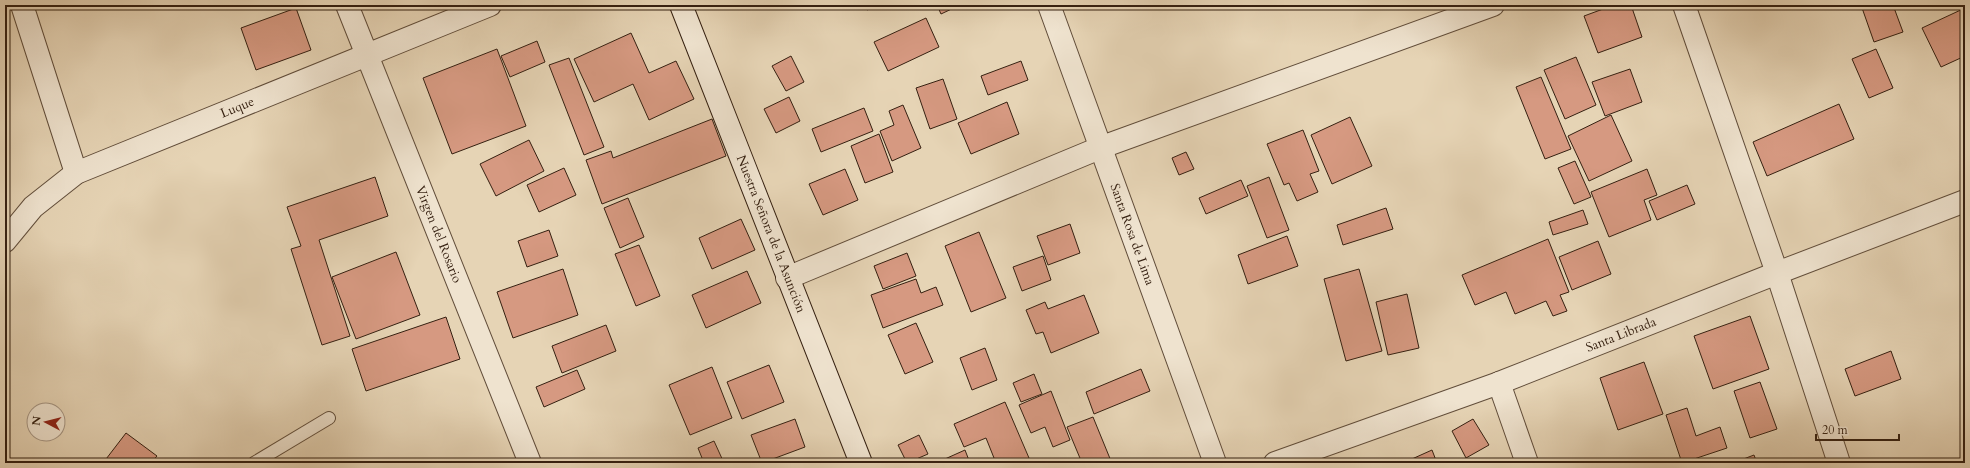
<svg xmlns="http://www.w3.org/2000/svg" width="1970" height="468" font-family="Cardo,serif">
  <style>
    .building { fill: #d69981; stroke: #352011 }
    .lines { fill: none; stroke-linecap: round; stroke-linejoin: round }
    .lane-casing { stroke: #614d3a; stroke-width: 14 }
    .street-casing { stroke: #614d3a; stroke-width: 24 }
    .secondary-casing { stroke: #352011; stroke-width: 24 }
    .lane { stroke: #efe3cf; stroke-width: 12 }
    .street { stroke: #efe3cf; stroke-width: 22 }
    .secondary { stroke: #efe3cf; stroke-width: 22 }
    .labels { text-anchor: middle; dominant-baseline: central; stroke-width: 4; stroke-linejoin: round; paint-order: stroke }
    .street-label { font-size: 13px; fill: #352011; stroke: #efe3cf }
  </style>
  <rect width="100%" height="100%" fill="#e6d4b5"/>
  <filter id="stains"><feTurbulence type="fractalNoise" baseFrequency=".005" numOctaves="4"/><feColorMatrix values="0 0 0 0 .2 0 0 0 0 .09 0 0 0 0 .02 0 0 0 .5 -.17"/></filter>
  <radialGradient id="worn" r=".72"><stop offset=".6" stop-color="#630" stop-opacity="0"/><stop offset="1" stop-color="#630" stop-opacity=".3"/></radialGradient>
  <path class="building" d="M865 5H878L867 10Z
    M937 5H960L941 14Z
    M1614 5H1631L1642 37 1598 53 1584 16Z
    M1861 5H1893L1903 32 1874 42Z
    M296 8 311 50 256 70 241 28Z
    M1965 8V56L1941 67 1922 28Z
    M926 18 939 47 888 71 874 42Z
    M631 33 649 73 676 61 694 99 649 120 633 84 594 102 574 59Z
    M537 41 545 62 510 77 501 56Z
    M497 49 526 126 452 154 423 78Z
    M1876 49 1893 88 1869 98 1852 59Z
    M791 56 804 82 786 91 772 66Z
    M1576 57 1596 105 1565 119 1544 70Z
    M569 58 604 147 584 155 549 65Z
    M1021 61 1028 80 988 95 981 76Z
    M1630 69 1642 102 1605 116 1592 82Z
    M1541 77 1571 149 1545 159 1516 87Z
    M943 79 957 119 930 129 916 88Z
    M789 97 800 121 776 133 764 109Z
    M1007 102 1019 134 971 154 958 123Z
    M1839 104 1854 139 1767 176 1753 142Z
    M903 105 921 148 892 161 880 131 894 125 889 111Z
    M864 108 873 131 821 152 812 129Z
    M1611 115 1632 161 1589 181 1568 136Z
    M1350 117 1372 166 1332 184 1311 135Z
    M712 119 726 156 602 204 586 160 611 151 613 158Z
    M1303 130 1319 171 1310 174 1318 192 1297 201 1289 183 1284 185 1267 144Z
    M879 134 893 172 865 183 851 146Z
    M529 140 544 171 496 196 480 164Z
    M1186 152 1194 169 1179 175 1172 158Z
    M1575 161 1591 197 1574 204 1558 168Z
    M564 168 576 195 539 212 527 185Z
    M845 169 858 200 823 215 809 184Z
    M1647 169 1657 195 1644 200 1651 220 1609 237 1591 192Z
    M375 177 388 216 319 240 350 336 322 345 291 249 301 246 287 207Z
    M1269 177 1289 230 1267 238 1247 186Z
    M1241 180 1248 196 1206 214 1199 198Z
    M1687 185 1695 204 1657 220 1649 201Z
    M628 198 644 237 620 248 604 208Z
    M1386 208 1393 229 1343 245 1337 225Z
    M1583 210 1588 224 1553 235 1549 222Z
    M741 219 755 250 712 269 699 238Z
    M1070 224 1080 253 1048 265 1037 236Z
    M549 230 558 256 527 267 518 241Z
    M979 232 1006 298 971 312 945 246Z
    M1287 236 1298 266 1248 284 1238 255Z
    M1548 239 1569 292 1560 295 1567 311 1553 316 1546 301 1515 314 1506 292 1475 305 1462 275Z
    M1598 241 1611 274 1572 290 1559 257Z
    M639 245 660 296 636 306 615 254Z
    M396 252 420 315 356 339 332 277Z
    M907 253 916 276 883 289 874 266Z
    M1043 256 1051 280 1022 291 1013 267Z
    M563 269 578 315 513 338 497 292Z
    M1359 269 1382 351 1346 361 1324 279Z
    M747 271 761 303 706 328 692 295Z
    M916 279 921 293 936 287 943 305 883 328 871 295Z
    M1407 294 1419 348 1388 355 1376 302Z
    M1084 295 1099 333 1051 353 1043 332 1036 334 1026 310 1045 302 1048 309Z
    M1750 316 1769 369 1713 389 1694 336Z
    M446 317 460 359 366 391 352 349Z
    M916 323 933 362 905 374 888 335Z
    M606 325 616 351 562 373 552 346Z
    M985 348 997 380 972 390 960 358Z
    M1891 351 1901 379 1855 396 1845 369Z
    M1644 362 1663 414 1618 430 1600 378Z
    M769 365 784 402 742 419 727 382Z
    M712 367 732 418 690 435 669 385Z
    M1141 369 1150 391 1094 414 1086 392Z
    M577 370 585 389 544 407 536 387Z
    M1034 374 1042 394 1021 402 1013 383Z
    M1760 382 1777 429 1750 438 1734 391Z
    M1051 391 1070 440 1053 447 1045 427 1031 433 1019 405Z
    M1005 402 1029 458 1019 463H996L986 438 964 447 954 424Z
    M1687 408 1696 436 1720 427 1727 448 1682 463 1666 415Z
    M1093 417 1111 461 1106 463H1082L1067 427Z
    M795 419 805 447 762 463 751 435Z
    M1473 419 1489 445 1466 458 1452 431Z
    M126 433 157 456 151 463H103Z
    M919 435 928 454 907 463 898 445Z
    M714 441 724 463H704L698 448Z
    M965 450 970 463H936Z
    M1432 450 1437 463H1403Z
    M1754 455 1757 463H1733Z"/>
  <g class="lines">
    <g class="lane-casing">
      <path id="lane" d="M254 463 329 418"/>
    </g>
    <g class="street-casing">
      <g id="street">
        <path d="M22 5 76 173"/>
        <path id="s1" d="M347 5 530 463"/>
        <path id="s2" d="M1049 5 1215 463"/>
        <path d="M1684 5 1777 273 1839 463"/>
        <path id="s3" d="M5 241 33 207 76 173 490 5"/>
        <path d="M787 278 1102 147 1493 5"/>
        <path d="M1499 383 1527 463"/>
        <path id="s4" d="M1275 463 1499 383 1777 273 1965 201"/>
      </g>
    </g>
    <g class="secondary-casing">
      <g id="secondary">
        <path id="s5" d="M681 5 861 463"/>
      </g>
    </g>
    <use href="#lane" class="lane"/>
    <use href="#street" class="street"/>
    <use href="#secondary" class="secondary"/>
  </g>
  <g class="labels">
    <g class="street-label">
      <text stroke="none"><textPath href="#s3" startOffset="273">Luque</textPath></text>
      <text stroke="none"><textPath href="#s1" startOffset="247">Virgen del Rosario</textPath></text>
      <text stroke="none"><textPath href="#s5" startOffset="246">Nuestra Señora de la Asunción</textPath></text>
      <text stroke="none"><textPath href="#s2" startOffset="244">Santa Rosa de Lima</textPath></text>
      <text stroke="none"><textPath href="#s4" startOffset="369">Santa Librada</textPath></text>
    </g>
  </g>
  <rect width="1970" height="468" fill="none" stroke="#e6d4b5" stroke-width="20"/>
  <rect x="6" y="6" width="1958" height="456" fill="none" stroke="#352011" stroke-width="2"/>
  <rect x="10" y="10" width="1950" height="448" fill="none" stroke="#352011"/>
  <g transform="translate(46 422) rotate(277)"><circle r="19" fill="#efe3cf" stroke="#a59583"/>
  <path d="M0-3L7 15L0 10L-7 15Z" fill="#8f2418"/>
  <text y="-6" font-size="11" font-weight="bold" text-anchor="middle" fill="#352011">N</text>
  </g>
  <path d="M1816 434v6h83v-6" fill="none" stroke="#352011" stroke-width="2"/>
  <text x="1822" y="434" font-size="12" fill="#352011" stroke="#efe3cf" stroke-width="3" paint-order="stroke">20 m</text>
  <rect width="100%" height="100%" filter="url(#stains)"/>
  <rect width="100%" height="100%" fill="url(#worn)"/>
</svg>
